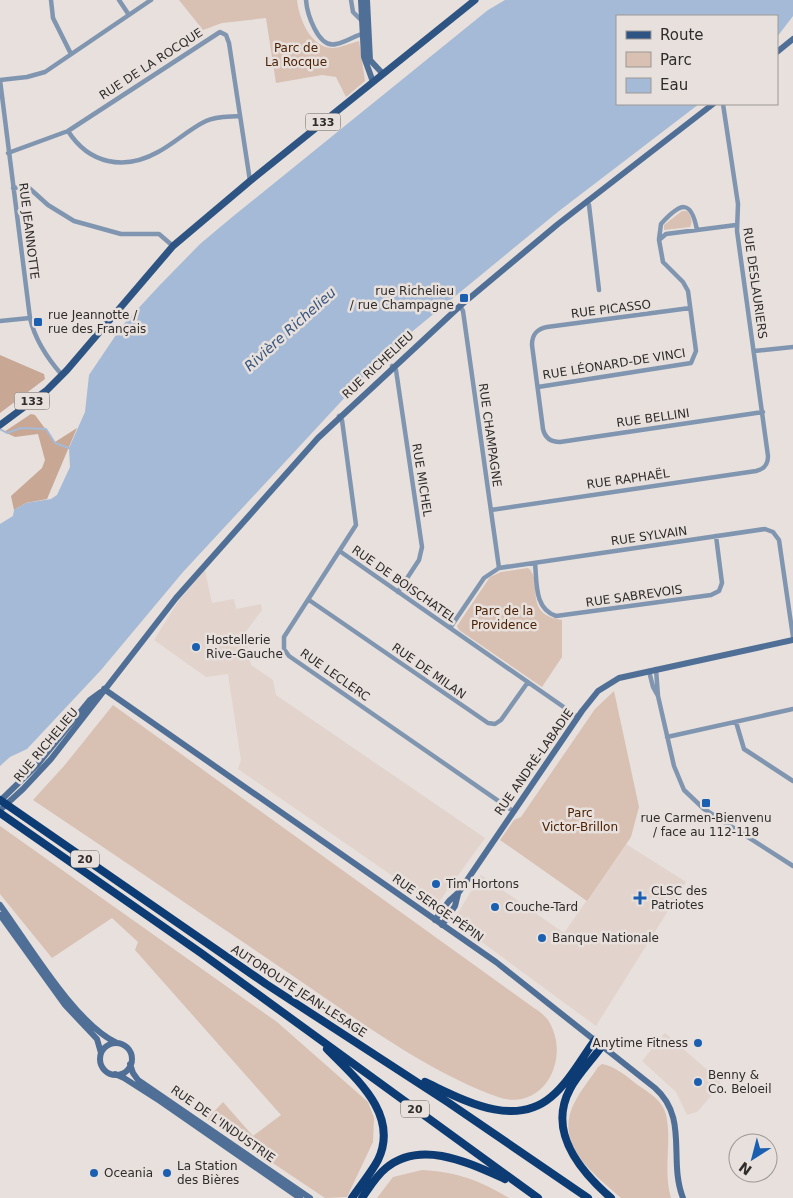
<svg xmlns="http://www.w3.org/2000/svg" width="793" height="1198" font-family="'DejaVu Sans',sans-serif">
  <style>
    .built { fill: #e2d4cc }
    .green { fill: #d8c0b3 }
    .forest { fill: #c8a795 }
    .water { fill: #a5bad6 }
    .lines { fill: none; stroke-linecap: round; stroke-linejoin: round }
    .stream { stroke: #a5bad6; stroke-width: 2 }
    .street { stroke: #8095b0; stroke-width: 4.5 }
    .secondary { stroke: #506f97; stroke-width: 6 }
    .primary { stroke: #2e5484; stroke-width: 7 }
    .highway { stroke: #0c3c73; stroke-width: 8 }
    .poi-dot { fill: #1b5fb0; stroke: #e7e0dc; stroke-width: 2 }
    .labels { text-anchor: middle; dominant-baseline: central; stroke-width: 5; stroke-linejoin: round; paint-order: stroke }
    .shield { fill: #e7e0dc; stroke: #666260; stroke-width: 1 }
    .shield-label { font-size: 11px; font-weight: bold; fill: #2f2c2b }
    .park-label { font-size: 12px; fill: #4e2204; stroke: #e7e0dc }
    .street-label { font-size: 12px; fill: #2f2c2b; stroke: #e7e0dc }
    .poi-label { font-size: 12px; fill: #2f2c2b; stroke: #e7e0dc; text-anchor: start }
    .water-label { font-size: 14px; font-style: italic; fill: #385780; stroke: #e7e0dc }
  </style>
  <rect width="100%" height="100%" fill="#e7e0dc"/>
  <path class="built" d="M205 570 212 603 234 599 236 609 261 604 262 610 245 633 251 665 273 680 276 695 485 838 436 906 238 769 241 760 228 674 206 677 154 640 179 600Z
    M626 844 686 882 596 1026 453 921 481 875 564 933Z
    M665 1033 720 1081V1086L697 1112 687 1115 676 1092 642 1061Z"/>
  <path class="green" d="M179 0H297C299 18 310 47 332 48 340 48 351 43 359 41L365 81 346 97 336 77 322 75 276 83 266 18 222 23 203 30Z
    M682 211H687C691 215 693 222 690 227L664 230V225Z
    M528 568C545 582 521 614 562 620V657L542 687 459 630 457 626 490 577 501 572Z
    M614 691 639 807 631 837 587 901 500 840 514 820 521 817 595 709Z
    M113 705 534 1008C539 1011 545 1016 548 1020 572 1057 544 1113 498 1097 428 1072 358 1020 296 978 209 919 121 859 33 800L64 766Z
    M0 826 277 1022 368 1102 374 1118 373 1142 347 1197 325 1198 207 1119 223 1102 253 1136 281 1115 135 950 138 942 112 918 52 958 0 894Z
    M602 1064C616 1067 625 1075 635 1083 645 1090 659 1098 664 1109 674 1134 662 1169 671 1198H621C598 1177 560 1151 570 1114 574 1098 589 1081 598 1067Z
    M422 1170C457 1172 479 1180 509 1198H377L393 1177Z"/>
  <path class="forest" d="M0 355 44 374 45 379 0 413Z
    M31 414 35 415 55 442 77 428 47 499 26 503 14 510 11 496 42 468 45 460 38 434 15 437 4 432Z"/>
  <path class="water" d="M505 0H793V16L777 37V16H617V104H699L559 211 386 353 183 572 101 670 27 749 10 757 0 766V524L13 516 14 510 26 503 51 499 57 495 70 467 69 448 85 412 89 375 122 326 159 286 200 244 231 218 488 10Z"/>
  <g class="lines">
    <path class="stream" d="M0 429 7 433 21 428 46 429 55 443 69 448"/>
    <path class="street" d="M51 0 53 18 71 54
      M119 0 129 15
      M306 0C307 13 318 49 336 44 347 42 355 35 366 33
      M351 0 353 12 362 21
      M68 131C89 164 124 171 158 152 175 143 189 129 206 121 216 116 229 117 240 116
      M8 153 68 131 220 32 226 35 229 43 250 181
      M13 188 28 187 48 205 74 221 121 234H159L173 246
      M587 201 589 205 599 290
      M659 239 661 224C680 203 691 198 697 230
      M460 306 463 311 499 568
      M690 308 547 327C537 329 532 334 532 345L543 429C545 438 551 442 560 442L763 412
      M0 321 30 318
      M754 351 793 347
      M392 366 396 370 422 547 419 560 398 592
      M62 375C47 358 35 340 30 318L0 80 27 77 45 72 151 0
      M538 387 691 363 696 351 688 291 683 282 663 262 659 240 666 234 736 225
      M339 416 342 420 356 525 284 637V649L289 656 513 811
      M491 510 756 471C764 469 768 465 768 456L737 231 738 204 723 104
      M341 552 578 717
      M535 563C537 582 534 609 556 616L711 595 719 591 722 583 716 536
      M309 600 488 723 495 724 501 720 528 682
      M450 628 484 578 499 568 765 529 773 532 779 540 793 637
      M656 669 658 696 674 766 684 790 704 809 793 866
      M649 671 653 687 658 696
      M736 722 744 749 793 781
      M667 737 793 709"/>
    <path class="secondary" d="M361 0 364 57 373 82
      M367 0 370 60 383 74
      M777 52 793 39
      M104 689 496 962 655 1088C689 1118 668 1160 683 1198
      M0 801 37 765 90 700 101 692
      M0 810 23 789 51 759 176 598 318 438 460 306 558 224 713 104
      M0 905C28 943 75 1024 117 1043
      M0 915 65 1005 97 1039 101 1053
      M435 920 449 901 459 892 582 711 598 691 619 678 793 640
      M442 925 455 906 458 894
      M100 1059a16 16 0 1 1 32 0a16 16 0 1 1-32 0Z
      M130 1064 133 1073 138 1080 310 1198
      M115 1074 124 1078 160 1101 300 1198"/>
    <path class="primary" d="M0 425 47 390 67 370 173 246 250 181 475 0"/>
    <path class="highway" d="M0 800 266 984 449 1103 588 1198
      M0 813 201 953 538 1198
      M602 1046C592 1060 578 1074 570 1089 547 1132 580 1171 611 1198
      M327 1049C355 1078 400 1114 378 1160 371 1173 360 1186 352 1198
      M425 1082C462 1099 513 1129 551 1097 569 1082 581 1059 595 1040
      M362 1198C369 1188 376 1176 386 1168 421 1139 469 1163 505 1179"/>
  </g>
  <g class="poi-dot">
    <rect x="459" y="293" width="10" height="10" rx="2.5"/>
    <rect x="33" y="317" width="10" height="10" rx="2.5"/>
    <circle cx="196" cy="647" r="5"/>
    <rect x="701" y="798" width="10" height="10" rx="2.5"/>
    <circle cx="436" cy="884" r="5"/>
    <path d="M637.5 890.5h5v5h5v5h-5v5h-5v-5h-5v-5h5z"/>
    <circle cx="495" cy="907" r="5"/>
    <circle cx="542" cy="938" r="5"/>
    <circle cx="698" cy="1043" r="5"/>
    <circle cx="698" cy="1082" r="5"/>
    <circle cx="94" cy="1173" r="5"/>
    <circle cx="167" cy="1173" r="5"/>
  </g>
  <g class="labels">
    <g class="shield">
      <rect x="305.5" y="113.5" width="35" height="17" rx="4"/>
      <rect x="14.5" y="392.5" width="35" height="17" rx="4"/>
      <rect x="71" y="850.5" width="28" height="17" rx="4"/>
      <rect x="401" y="1100.5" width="28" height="17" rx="4"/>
    </g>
    <g class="shield-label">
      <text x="323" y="122">133</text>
      <text x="32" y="401">133</text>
      <text x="85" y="859">20</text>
      <text x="415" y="1109">20</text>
    </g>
    <g class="park-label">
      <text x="296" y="48">Parc de<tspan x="296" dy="14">La Rocque</tspan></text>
      <text x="504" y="611">Parc de la<tspan x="504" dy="14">Providence</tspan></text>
      <text x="580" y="813">Parc<tspan x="580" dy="14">Victor-Brillon</tspan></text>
    </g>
    <g class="street-label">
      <text transform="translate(151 64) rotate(-33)">RUE DE LA ROCQUE</text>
      <text transform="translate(29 231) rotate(83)">RUE JEANNOTTE</text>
      <text transform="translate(755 283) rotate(82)">RUE DESLAURIERS</text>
      <text transform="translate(611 309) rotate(-7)">RUE PICASSO</text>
      <text transform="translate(614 364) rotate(-9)">RUE LÉONARD-DE VINCI</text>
      <text transform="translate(378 365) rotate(-43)">RUE RICHELIEU</text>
      <text transform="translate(653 418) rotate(-8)">RUE BELLINI</text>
      <text transform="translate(490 435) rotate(82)">RUE CHAMPAGNE</text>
      <text transform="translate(628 479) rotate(-8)">RUE RAPHAËL</text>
      <text transform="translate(422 480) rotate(81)">RUE MICHEL</text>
      <text transform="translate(649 536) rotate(-8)">RUE SYLVAIN</text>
      <text transform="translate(404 584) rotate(35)">RUE DE BOISCHATEL</text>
      <text transform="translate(634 596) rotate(-8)">RUE SABREVOIS</text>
      <text transform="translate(429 671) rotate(35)">RUE DE MILAN</text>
      <text transform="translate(335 675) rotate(35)">RUE LECLERC</text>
      <text transform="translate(46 745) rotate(-50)">RUE RICHELIEU</text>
      <text transform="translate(534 762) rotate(-55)">RUE ANDRÉ-LABADIE</text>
      <text transform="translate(438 908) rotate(35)">RUE SERGE-PÉPIN</text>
      <text transform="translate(299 991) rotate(33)">AUTOROUTE JEAN-LESAGE</text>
      <text transform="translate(223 1124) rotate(35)">RUE DE L'INDUSTRIE</text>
    </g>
    <g class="poi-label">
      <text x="454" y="291" text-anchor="end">rue Richelieu<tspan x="454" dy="14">/ rue Champagne</tspan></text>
      <text x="48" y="315">rue Jeannotte /<tspan x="48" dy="14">rue des Français</tspan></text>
      <text x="206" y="640">Hostellerie<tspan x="206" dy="14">Rive-Gauche</tspan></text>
      <text x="706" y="818" text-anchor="middle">rue Carmen-Bienvenu<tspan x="706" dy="14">/ face au 112-118</tspan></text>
      <text x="446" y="884">Tim Hortons</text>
      <text x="651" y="891">CLSC des<tspan x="651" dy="14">Patriotes</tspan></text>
      <text x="505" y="907">Couche-Tard</text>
      <text x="552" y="938">Banque Nationale</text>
      <text x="688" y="1043" text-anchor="end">Anytime Fitness</text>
      <text x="708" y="1075">Benny &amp;<tspan x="708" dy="14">Co. Beloeil</tspan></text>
      <text x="177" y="1166">La Station<tspan x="177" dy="14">des Bières</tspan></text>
      <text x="104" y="1173">Oceania</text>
    </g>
    <g class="water-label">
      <text transform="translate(290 329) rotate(-42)">Rivière Richelieu</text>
    </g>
  </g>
  <rect x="616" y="15" width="162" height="90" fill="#e7e0dc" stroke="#9d9895"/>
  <rect x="626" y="31" width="25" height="8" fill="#2e5484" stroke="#9d9895"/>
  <text x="660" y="40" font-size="15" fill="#2f2c2b">Route</text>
  <rect x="626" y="52" width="25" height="15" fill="#d8c0b3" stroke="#9d9895"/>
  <text x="660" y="65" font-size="15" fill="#2f2c2b">Parc</text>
  <rect x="626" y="78" width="25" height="15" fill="#a5bad6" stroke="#9d9895"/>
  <text x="660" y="90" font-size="15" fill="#2f2c2b">Eau</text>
  <g transform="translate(753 1158) rotate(216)"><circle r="24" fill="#e7e0dc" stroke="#9d9895"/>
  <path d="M0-4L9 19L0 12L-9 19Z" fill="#1b5fb0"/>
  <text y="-8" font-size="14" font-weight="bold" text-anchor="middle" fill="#2f2c2b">N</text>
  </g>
</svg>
